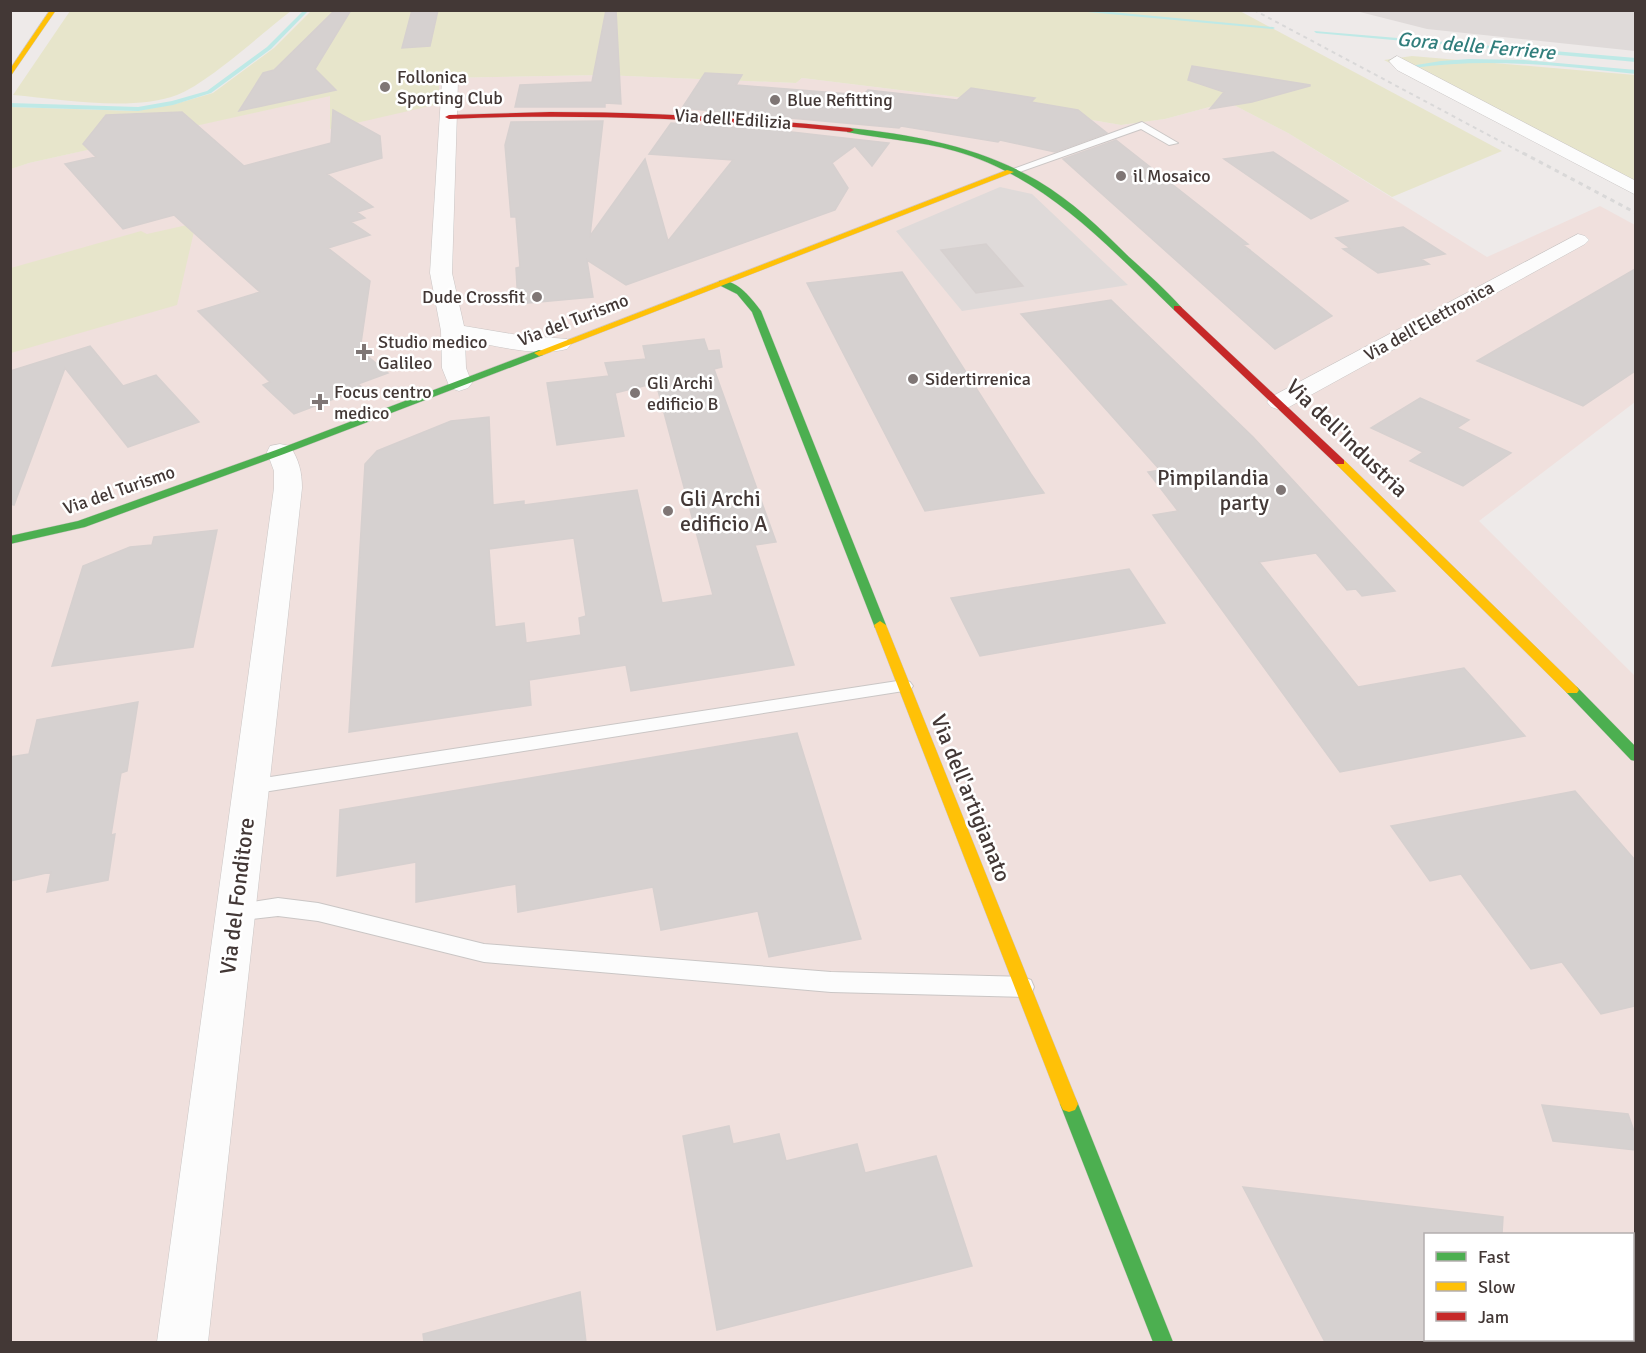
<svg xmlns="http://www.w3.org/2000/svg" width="1646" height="1353" font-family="Signika,sans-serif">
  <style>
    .commercial { fill: #f0e0dd; fill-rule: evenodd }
    .industrial { fill: #dfdad9 }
    .green { fill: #e7e5cb }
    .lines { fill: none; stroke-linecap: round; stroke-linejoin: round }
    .stream { fill: #bee9e6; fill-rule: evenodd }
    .building { fill: #d6d1d0; stroke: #d6d0cf; stroke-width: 1.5; fill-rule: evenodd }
    .lane-casing { stroke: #cac6c5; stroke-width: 2 }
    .street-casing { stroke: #cac6c5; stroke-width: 1 }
    .fast-casing { stroke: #cec5c2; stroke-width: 1 }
    .slow-casing { stroke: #cec5c2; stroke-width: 1 }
    .jam-casing { stroke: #cec5c2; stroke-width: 1 }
    .lane { fill: #fcfcfc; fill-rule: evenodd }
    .street { fill: #fcfcfc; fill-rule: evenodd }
    .fast { fill: #4caf50; fill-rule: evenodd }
    .slow { fill: #ffc107; fill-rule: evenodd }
    .jam { fill: #c62828; fill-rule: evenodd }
    .rail-far1 { stroke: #d9d8d8; stroke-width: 2; stroke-dasharray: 4 4; stroke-linecap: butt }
    .rail { stroke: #d9d8d8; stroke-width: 3; stroke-dasharray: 4.5 4.5; stroke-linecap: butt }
    .poi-dot { fill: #7f7675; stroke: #fff; stroke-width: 2 }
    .labels { text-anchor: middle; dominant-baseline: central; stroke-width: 5; stroke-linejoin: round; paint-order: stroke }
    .far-poi-label { font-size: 18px; fill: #433836; stroke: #fff; text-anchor: start }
    .far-street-label { font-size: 18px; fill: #433836; stroke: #fff }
    .far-water-label { font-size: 20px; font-style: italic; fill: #317e7c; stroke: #fff }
    .street-label { font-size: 22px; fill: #433836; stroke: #fff }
    .poi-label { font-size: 22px; fill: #433836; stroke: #fff; text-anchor: end }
  </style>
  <rect width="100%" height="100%" fill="#eeeae9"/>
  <path class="commercial" d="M603 75 796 83 802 78 957 97 1121 125 1165 119 1228 102 1288 133 1487 257 1600 206 1635 225V402L1479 521 1635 676V1342H11L10 169 29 163 330 95 439 78ZM1426 1234H1632V1340H1426Z"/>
  <path class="industrial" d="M1356 11H1635V51L1427 29Z
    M1000 187 1032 194 1128 285 962 311 896 231Z"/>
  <path class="green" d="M1238 10 1502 151 1392 197 1288 133 1228 102 1165 119 1121 125 957 97 802 78 796 83 603 75 439 78V104L330 129V96L29 163 11 169 10 107 136 111 175 104 213 93 274 48 311 11Z
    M70 11V10L291 11C262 33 208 83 177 95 131 112 61 99 13 95Z
    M1412 56 1635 75V186L1384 60Z
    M196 223 177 305 11 353V268L141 231 147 234Z"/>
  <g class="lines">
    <path class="stream" d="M304 10H309L271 49 211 93 173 105 138 111 10 107V103L138 107 172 101 207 91 267 47Z
      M1090 10 1273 27 1275 28 1273 29 1066 10Z
      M1314 31 1636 58V62L1316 33Z
      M1469 59 1524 60 1636 70V74C1561 66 1488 57 1413 68L1410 66 1441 61Z"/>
  </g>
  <path class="building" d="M335 10H351L315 69 336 90 239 111 263 73 274 70Z
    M412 10H438L430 46 402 48Z
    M606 10H616L621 104 605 103V107H515L520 85 592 82Z
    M1192 66 1310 85V86L1252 102 1210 109 1224 92 1188 80Z
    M705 73 742 75 736 85 863 95 868 90 957 100 971 88 1035 98 1031 102 1078 110 1107 133 1055 152 1000 140 998 142 901 126 899 128 682 108Z
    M333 110 380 136 382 158 327 174 373 207 357 212 365 218 351 222 370 235 328 248 370 281 360 350 388 373 358 384 363 388 294 414 263 385 270 382 198 311 260 292 174 215 123 229 65 164 96 157 83 144 106 115 182 112 244 166 331 143Z
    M603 121 590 236 645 159 668 241 733 160 649 154 671 123 774 130 889 143 872 166 855 146 832 163 848 188 835 210 626 285 587 260 593 297 518 304 516 268 520 267 516 217H511L505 145 511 122Z
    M1116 140 1248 244 1243 245 1250 250 1247 252 1251 251 1332 316 1275 349 1063 159Z
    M1273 152 1348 201 1311 219 1224 159Z
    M1403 227 1445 254 1421 259 1429 264 1378 273 1343 249 1350 248 1336 238Z
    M986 244 1023 286 976 293 941 250Z
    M1635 269V371L1583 406 1477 361Z
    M902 272 1031 474 1044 493 925 511 807 283Z
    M1111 300 1253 437 1395 591 1362 596 1356 589 1347 590 1316 553 1259 562 1358 687 1464 668 1525 736 1340 772 1153 515 1178 511 1148 472 1160 470 1021 314Z
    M704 339 708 351 719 350 722 367 714 369 776 542 755 545 794 665 631 691 626 665 529 680 531 705 349 732 365 464 377 451 451 421 489 417 493 505 524 501V505L637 490 662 603 713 595 656 383 615 393 624 436 557 445 547 383 609 376 605 363 646 359 643 346ZM574 538 586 616 579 618 581 635 526 643 524 623 495 627 489 549Z
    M90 346 123 386 156 375 199 422 128 447 65 368 14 505 10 504V371Z
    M1420 398 1469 420 1457 428 1511 453 1463 486 1410 461 1423 452 1371 428Z
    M217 530 193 647 52 666 83 566 130 547 152 545 154 537Z
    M1129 569 1165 623 980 656 951 598Z
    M138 702 127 771 121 773 111 835 115 834 108 880 47 892 51 872 10 881V757L29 754 37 720Z
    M797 733 861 939 769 957 758 911 661 930 653 887 518 912 516 884 416 902V862L337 876 340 810Z
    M1575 791 1635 860V1006L1601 1014 1562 962 1531 969 1461 874 1430 881 1391 826Z
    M1542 1105 1628 1114 1635 1134V1150L1553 1141Z
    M729 1126 733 1144 779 1134 786 1161 857 1144 865 1173 936 1156 972 1266 717 1330 683 1136Z
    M1243 1187 1503 1217 1502 1234H1425V1342H1325Z
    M580 1292 586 1342H424L423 1334Z"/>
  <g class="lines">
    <g class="lane-casing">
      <path id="lane" d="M1142 122 1178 143 1169 145 1141 129 1014 174 1005 172Z
        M904 680 910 682 913 686 910 690 251 794 244 792 241 787 244 782 251 780Z
        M278 898 318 903 484 944 831 972 1023 977 1031 980 1034 987 1031 994 1023 997 831 992 484 962 318 921 278 916 235 921 227 918 224 912 227 906Z"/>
    </g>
    <g class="street-casing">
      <path id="street" d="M1397 56 1636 181V195L1397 70 1389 61Z
        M450 75 458 80 452 273 464 326 518 335 567 339 571 344 567 349C536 357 497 346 465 340L466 368 472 383 468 388 459 391 450 388 442 368 441 331 430 273 442 80Z
        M1578 234 1585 236 1589 240 1585 244 1289 407 1280 410 1271 407 1267 402 1271 397Z
        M280 444 290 446C299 460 302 472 302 488L208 1342H157L274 488V471L267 452 270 446Z"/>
    </g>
    <g class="fast-casing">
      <path id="fast" d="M850 128C915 135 981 147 1038 181 1072 201 1101 229 1129 257 1147 273 1166 290 1182 308L1174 310C1108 246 1046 177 955 151 920 141 883 139 847 132V128Z
        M719 281C737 279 751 298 761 311L886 625 885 628H875L874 625 752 312 737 294 719 285Z
        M539 350 543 351V355L284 454 85 527 10 544V536L78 521 276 450Z
        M1572 685 1577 687 1636 747V761L1631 760 1567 693 1565 690 1567 687Z
        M1069 1096 1075 1098 1078 1104 1173 1342H1153L1060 1104 1063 1098Z"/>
    </g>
    <g class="slow-casing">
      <path id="slow" d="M50 10H56L10 77V69Z
        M1007 170 1014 172 543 355 539 356 534 353Z
        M1340 459 1344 460 1577 687 1579 690 1577 693H1567L1336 464V460Z
        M880 621 886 625 1078 1104 1075 1110 1069 1112 1063 1110 1060 1104 874 625Z"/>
    </g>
    <g class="jam-casing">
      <path id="jam" d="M550 112C650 112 750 118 850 128L854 130 850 132C716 119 583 113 449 119L445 117 449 115Z
        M1174 306H1180L1344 460V464H1336L1174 310Z"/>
    </g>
    <use href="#lane" class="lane"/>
    <use href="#street" class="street"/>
    <use href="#fast" class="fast"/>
    <use href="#slow" class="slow"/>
    <use href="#jam" class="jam"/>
    <path class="rail-far1" d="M1254 10 1526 155"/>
    <path class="rail" d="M1523 153 1636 213"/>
  </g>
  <g class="poi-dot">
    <circle cx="385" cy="87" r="6"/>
    <circle cx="775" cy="100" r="6"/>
    <circle cx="1121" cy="176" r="6"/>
    <circle cx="537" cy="297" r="6"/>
    <path d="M361 343h6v6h6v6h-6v6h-6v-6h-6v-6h6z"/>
    <circle cx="913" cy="379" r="6"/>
    <circle cx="635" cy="393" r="6"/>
    <path d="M317 393h6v6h6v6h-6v6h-6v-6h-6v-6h6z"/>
    <circle cx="1281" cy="490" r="6"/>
    <circle cx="668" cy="511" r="6"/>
  </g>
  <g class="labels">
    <g class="far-poi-label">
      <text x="397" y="77">Follonica<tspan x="397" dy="21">Sporting Club</tspan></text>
      <text x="787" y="100">Blue Refitting</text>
      <text x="1133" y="176">il Mosaico</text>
      <text x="525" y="297" text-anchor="end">Dude Crossfit</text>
      <text x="378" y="342">Studio medico<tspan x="378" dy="21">Galileo</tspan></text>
      <text x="925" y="379">Sidertirrenica</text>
      <text x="647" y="383">Gli Archi<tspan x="647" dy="21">edificio B</tspan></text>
      <text x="334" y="392">Focus centro<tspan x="334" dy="21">medico</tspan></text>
    </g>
    <g class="far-street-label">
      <text transform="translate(733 119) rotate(4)">Via dell'Edilizia</text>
      <text transform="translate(573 320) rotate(-21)">Via del Turismo</text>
      <text transform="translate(1429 321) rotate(-29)">Via dell'Elettronica</text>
      <text transform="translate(119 490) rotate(-19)">Via del Turismo</text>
    </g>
    <g class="far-water-label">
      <text transform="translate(1476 46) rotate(5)">Gora delle Ferriere</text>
    </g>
    <g class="street-label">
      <text transform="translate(1347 438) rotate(44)">Via dell'Industria</text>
      <text transform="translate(971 798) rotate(68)">Via dell'artigianato</text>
      <text transform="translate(237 896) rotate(-83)">Via del Fonditore</text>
    </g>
    <g class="poi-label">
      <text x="1269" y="477">Pimpilandia<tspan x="1269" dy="25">party</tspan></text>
      <text x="680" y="498" text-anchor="start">Gli Archi<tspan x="680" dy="25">edificio A</tspan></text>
    </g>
  </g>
  <rect width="1646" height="1353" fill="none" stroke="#433836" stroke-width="24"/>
  <rect x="1424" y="1233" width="210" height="108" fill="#ffffff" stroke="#b4afaf" stroke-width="1.5"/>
  <rect x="1436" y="1252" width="30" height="9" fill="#4caf50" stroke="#b4afaf" stroke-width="1.5"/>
  <text x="1478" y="1263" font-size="18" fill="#433836">Fast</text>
  <rect x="1436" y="1282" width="30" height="9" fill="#ffc107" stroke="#b4afaf" stroke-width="1.5"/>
  <text x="1478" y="1293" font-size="18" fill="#433836">Slow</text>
  <rect x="1436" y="1312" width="30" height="9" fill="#c62828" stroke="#b4afaf" stroke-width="1.5"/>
  <text x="1478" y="1323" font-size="18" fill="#433836">Jam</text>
</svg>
